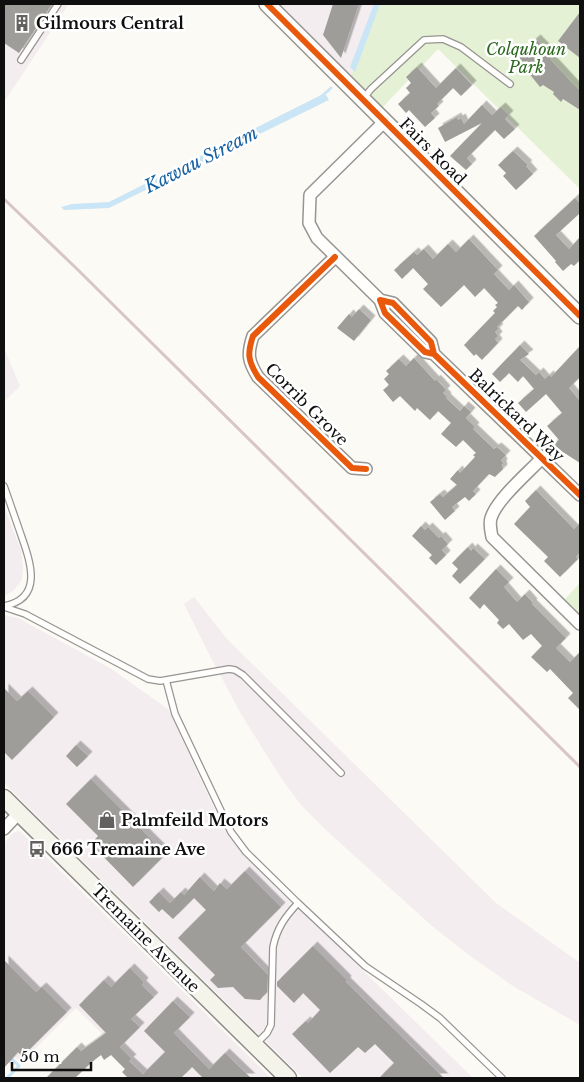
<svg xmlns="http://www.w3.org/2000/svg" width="584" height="1082" font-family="'Libre Baskerville',serif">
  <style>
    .industrial { fill: #f3edf0 }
    .green { fill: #e4f1d4 }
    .water { fill: #cae5f5 }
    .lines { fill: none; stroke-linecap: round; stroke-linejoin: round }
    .stream { stroke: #cae5f5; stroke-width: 3 }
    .building { fill: #9f9d99; filter: url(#shadow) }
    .service-casing { stroke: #969592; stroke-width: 8 }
    .minor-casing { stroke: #969592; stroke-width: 14 }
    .tertiary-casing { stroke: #969592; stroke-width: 18 }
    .secondary-casing { stroke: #8c8b89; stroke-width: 19 }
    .service { stroke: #fffefd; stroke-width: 5.5 }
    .minor { stroke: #fffefd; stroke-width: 11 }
    .tertiary { stroke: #fffefd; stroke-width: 15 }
    .secondary { stroke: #f5f4eb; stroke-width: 16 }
    .rail { stroke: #d8c5c5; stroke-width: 3 }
    .cycleway-casing { stroke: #fff; stroke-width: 9 }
    .cycleway { stroke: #e8590c; stroke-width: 6 }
    .labels { text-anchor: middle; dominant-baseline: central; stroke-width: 5; stroke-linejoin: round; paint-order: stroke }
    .poi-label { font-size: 16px; font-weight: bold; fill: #0f0f0f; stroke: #fff; text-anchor: start }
    .park-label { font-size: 16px; font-style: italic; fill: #2c671f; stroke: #fff }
    .street-label { font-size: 16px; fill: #0f0f0f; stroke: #fff }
    .water-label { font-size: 18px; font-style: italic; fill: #1861a1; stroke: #fff }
  </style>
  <defs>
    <filter id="shadow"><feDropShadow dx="4.5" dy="-4.5" stdDeviation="0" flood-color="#0004"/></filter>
  </defs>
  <rect width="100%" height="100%" fill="#fcfaf4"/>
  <path class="industrial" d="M4 4H69L4 102Z
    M278 4H378L350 78Z
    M4 348 20 386 4 402Z
    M4 506 21 550 23 567 22 579 19 584 13 591 4 596Z
    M194 597 227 639 496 903 580 963V1025L513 986 469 955 432 926 327 831 301 805 281 778 241 714 209 654 184 604Z
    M4 615 18 618 110 668 168 709 219 819 230 838 246 856 473 1078H303L4 783Z
    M18 831 21 832 271 1078H146L76 1008 21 1063 4 1046V843L13 833Z"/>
  <path class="green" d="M378 4H580V189L438 49 381 109 350 78Z
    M580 583V614L565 599Z"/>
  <path class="water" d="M374 4H380L355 72 350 67Z
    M325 93 329 100 109 208 64 210 61 207 72 204 109 202Z"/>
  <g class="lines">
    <path class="stream" d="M322 96 331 88
      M7 1078 19 1066 10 1057"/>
  </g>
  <path class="building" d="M4 4H52L19 53 4 43Z
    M333 4H359L341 58 323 35Z
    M580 12V58L558 41Z
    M536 39 553 56 550 59 575 86 580 90V110L563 99 561 102 553 94 554 92 543 85 540 87 516 57Z
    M417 67 436 88 456 68 472 85 461 96 453 88 437 104 439 106 431 113 435 118 425 127 409 110 406 113 398 104 410 93 406 88 411 83 406 77Z
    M482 105 492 115 501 107 509 115 505 119 515 129 504 139 495 130 467 158 472 164 466 170 450 156 482 123 445 142 438 128 457 117 458 120 461 118 464 124Z
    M513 151 528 165 526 166 533 174 516 190 503 176 506 173 498 165Z
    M575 198 580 203V213L556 235 569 249 580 237V260L574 266 571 264 563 271 555 262 556 261 534 236Z
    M469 239 498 270 494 274 509 290 514 285 529 302 522 310 518 306 497 327 499 328 495 332 498 336 495 339 498 343 482 360 476 354 474 356 464 345 495 313 493 311 497 307 495 305 498 303 484 288 475 297 464 285 441 307 423 289 428 284 413 268 402 279 394 270 414 252 417 255 424 249 433 259 448 244 456 252Z
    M359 309 371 320 354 341 337 328 349 314 352 317Z
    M520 345 529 354 520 360 536 375 539 372 545 379 549 375 551 377 580 346V377L569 388 580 401V463L552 445 559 440 547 426 562 413 546 394 526 412 518 403 534 389 523 376 518 382 509 373 500 382 492 374Z
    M414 358 435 381 436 379 446 390 443 393 447 397 446 398 460 411 464 406 471 412 466 418 475 427 473 429 494 449 497 447 506 455 501 460 503 463 502 465 503 469 495 477 489 474 473 491 476 494 469 501 465 497 452 507 455 511 445 520 430 502 440 494 443 497 457 485 450 479 458 470 460 473 475 457 473 455 476 453 463 440 456 447 441 434 451 423 438 411 430 420 417 408 415 411 400 396 393 402 383 390 389 385 384 379 389 374 386 371 399 359 406 366Z
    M536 490 574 529 580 523V552L576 557 578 559 560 577 544 561 548 557 514 524 530 507 525 501Z
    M421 526 425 530 428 527 439 538 441 536 448 544 442 550 446 555 436 565 429 558 432 555 412 536Z
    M468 547 471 551 473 548 485 559 460 584 452 576 458 569 452 563Z
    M496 569 509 582 504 587 517 602 525 594 533 603 532 604 566 638 556 648 570 662 580 652V710L568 698 573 693 550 669 547 672 531 657 542 646 531 634 523 640 509 624 503 629 497 623 499 620 484 604 480 609 469 598Z
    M4 688 17 701 28 691 54 717 12 760 4 752Z
    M76 745 88 756 77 767 66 756Z
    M91 779 166 854 133 887 91 844 98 836 66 804Z
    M245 871 281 907 241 947 268 975 267 992 260 1000 245 999 233 987 218 988 210 980 215 975 178 938 206 910 194 898 173 919 162 909 159 912 149 902 159 892 170 903 181 892 184 895 200 877 214 891 220 883 227 889Z
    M313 946 347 980 346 982 444 1078H379L394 1063 375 1044 365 1053 358 1047 330 1073 292 1034 306 1021 308 1023 320 1010 303 993 294 1003 277 986V982Z
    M4 960 36 992 42 987 67 1012 22 1057 18 1052 4 1068Z
    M130 968 144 982 142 985 154 997 131 1019 140 1027 120 1047 132 1059 129 1061 143 1074 165 1052 144 1031 173 1001 190 1017 174 1033 209 1069 225 1053 251 1078H200L202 1077 192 1067 181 1078H128L122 1072 125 1069 111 1055 104 1060 101 1055 92 1062 75 1078H46L77 1047 81 1051 106 1033 79 1005 104 980 111 987Z"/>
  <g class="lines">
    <g class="service-casing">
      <path id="service" d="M21 60 58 4
        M363 99 371 89 424 40 443 39 461 47 510 84
        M4 486C9 500 14 515 19 529 28 556 47 598 4 606
        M4 607 25 614 148 679 160 681 229 669 235 670 243 675 341 773
        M166 680 175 714 231 832 246 852 298 903
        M255 1045 267 1033 271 1025 273 947C277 928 285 917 298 903L365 966 421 1004 440 1018 502 1078"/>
    </g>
    <g class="minor-casing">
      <path id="minor" d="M335 257 253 336C247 354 248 361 258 377L352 468 366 469
        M380 300 317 238 309 223 310 195 384 122
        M434 354 425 352 385 313 380 300 393 303 431 342 434 354 580 495
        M542 458C528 473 497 499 491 518 489 524 491 531 492 537L580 624
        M4 829 19 813"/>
    </g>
    <g class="tertiary-casing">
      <path id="tertiary" d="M267 4 580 316"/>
    </g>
    <g class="secondary-casing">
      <path id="secondary" d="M4 798 288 1078"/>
    </g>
    <use href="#service" class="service"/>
    <use href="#minor" class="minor"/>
    <use href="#tertiary" class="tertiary"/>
    <use href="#secondary" class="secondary"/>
    <path class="rail" d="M4 199 76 268 580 767"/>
    <g class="cycleway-casing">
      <path id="cycleway" d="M267 4 580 316
        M335 257 253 336C247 354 248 361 258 377L352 468 366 469
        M434 354 425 352 385 313 380 300 393 303 431 342 434 354 580 495"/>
    </g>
    <use href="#cycleway" class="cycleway"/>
  </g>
  <defs>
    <g id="building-bare" transform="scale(1.35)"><path d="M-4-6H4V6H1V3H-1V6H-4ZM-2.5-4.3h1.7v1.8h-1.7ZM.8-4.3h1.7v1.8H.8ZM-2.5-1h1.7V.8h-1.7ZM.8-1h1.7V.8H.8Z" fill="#62615f" stroke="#fff" stroke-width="2.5" paint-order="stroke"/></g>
    <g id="shop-bare" transform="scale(1.35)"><path d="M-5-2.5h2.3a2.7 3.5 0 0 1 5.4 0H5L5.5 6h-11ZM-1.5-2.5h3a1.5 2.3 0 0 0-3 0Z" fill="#62615f" stroke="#fff" stroke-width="2.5" paint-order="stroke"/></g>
    <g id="bus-bare" transform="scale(1.35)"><path d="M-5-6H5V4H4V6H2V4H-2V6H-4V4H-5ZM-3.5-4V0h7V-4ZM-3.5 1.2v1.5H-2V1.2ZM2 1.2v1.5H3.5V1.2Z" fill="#62615f" stroke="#fff" stroke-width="2.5" paint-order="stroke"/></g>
  </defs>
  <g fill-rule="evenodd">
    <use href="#building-bare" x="22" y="23"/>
    <use href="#shop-bare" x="107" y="820"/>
    <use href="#bus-bare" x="37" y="849"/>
  </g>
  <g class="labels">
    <g class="poi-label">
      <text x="36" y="23">Gilmours Central</text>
      <text x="121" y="820">Palmfeild Motors</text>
      <text x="51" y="849">666 Tremaine Ave</text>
    </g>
    <g class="park-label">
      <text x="526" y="49">Colquhoun<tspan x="526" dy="18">Park</tspan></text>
    </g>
    <g class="street-label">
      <text transform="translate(433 151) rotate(45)">Fairs Road</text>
      <text transform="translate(307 404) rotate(45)">Corrib Grove</text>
      <text transform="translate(517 415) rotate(44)">Balrickard Way</text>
      <text transform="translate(146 938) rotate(45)">Tremaine Avenue</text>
    </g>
    <g class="water-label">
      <text transform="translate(201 160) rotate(-27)">Kawau Stream</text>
    </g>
  </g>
  <rect width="584" height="1082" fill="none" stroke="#0f0f0f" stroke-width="10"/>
  <path d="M12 1062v8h79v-8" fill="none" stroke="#0f0f0f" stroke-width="2.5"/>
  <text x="20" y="1062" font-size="15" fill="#0f0f0f" stroke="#ffffff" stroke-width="4" paint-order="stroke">50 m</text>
</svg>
